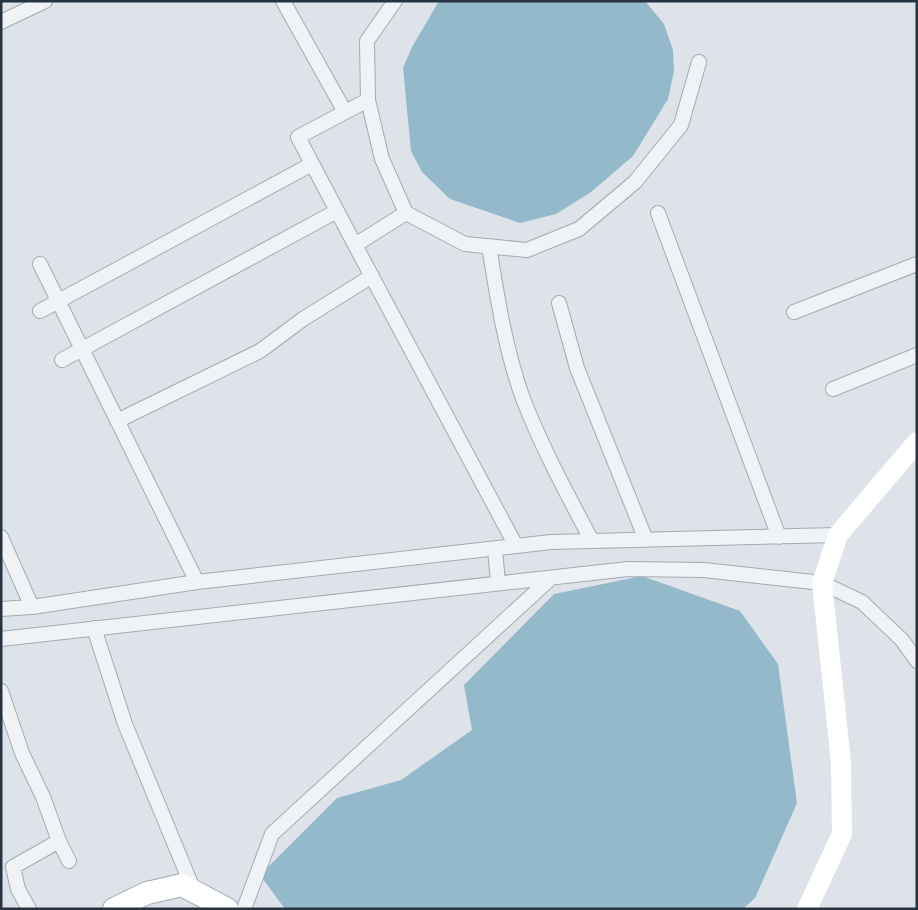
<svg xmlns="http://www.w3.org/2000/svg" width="918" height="910" font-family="'Titillium Web',sans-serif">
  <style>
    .water { fill: #94b9cb }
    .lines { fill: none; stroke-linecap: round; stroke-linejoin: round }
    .minor-casing { stroke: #a2abb2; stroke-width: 16 }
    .primary-casing { stroke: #9baab5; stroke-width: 24 }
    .minor { stroke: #f0f3f6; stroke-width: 14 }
    .secondary { stroke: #fff; stroke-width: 20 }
    .primary { stroke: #fff; stroke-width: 22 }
  </style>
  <rect width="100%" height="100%" fill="#dde3e8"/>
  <path class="water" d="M439 1H645L664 24 673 50 674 71 668 99 633 156 591 192 556 214 520 223 450 199 422 172 411 151 403 68 412 47Z
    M642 576 740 611 778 664 797 803 755 898 743 909H285L260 875 337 798 401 780 472 730 464 685 554 594Z"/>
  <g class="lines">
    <g class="minor-casing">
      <path id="minor" d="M283 1 345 112
        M395 1 367 41 368 100 382 159 406 213 465 244 527 250 579 229 635 182 681 125 699 62
        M1 22 45 1
        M406 213 355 245 516 546
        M658 213 779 537
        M355 245 298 137 368 100
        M489 246C497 296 505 348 522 396 541 446 567 494 592 541
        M40 264 197 582
        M559 303 577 368 646 540
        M40 311 312 164
        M794 312 917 264
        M62 360 337 211
        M833 389 917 355
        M117 421 260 351 303 319 372 276
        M1 537 32 607
        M495 549 498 583
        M1 609 32 607 197 582 551 542 838 535
        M94 628 125 724 194 891
        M1 639 628 569 704 570 822 583 862 602 902 640 917 661
        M1 691 22 753 43 797 59 841 13 867 18 889 29 909
        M59 841 69 861
        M244 909 272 834 551 578"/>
    </g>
    <g class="primary-casing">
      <path id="primary" d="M114 909 147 893 182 885 227 909"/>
    </g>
    <use href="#minor" class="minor"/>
    <path class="secondary" d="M807 909 842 834 841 762 822 583 838 535 917 442"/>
    <use href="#primary" class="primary"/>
  </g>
  <rect width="918" height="910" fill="none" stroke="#253440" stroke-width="5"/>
</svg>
